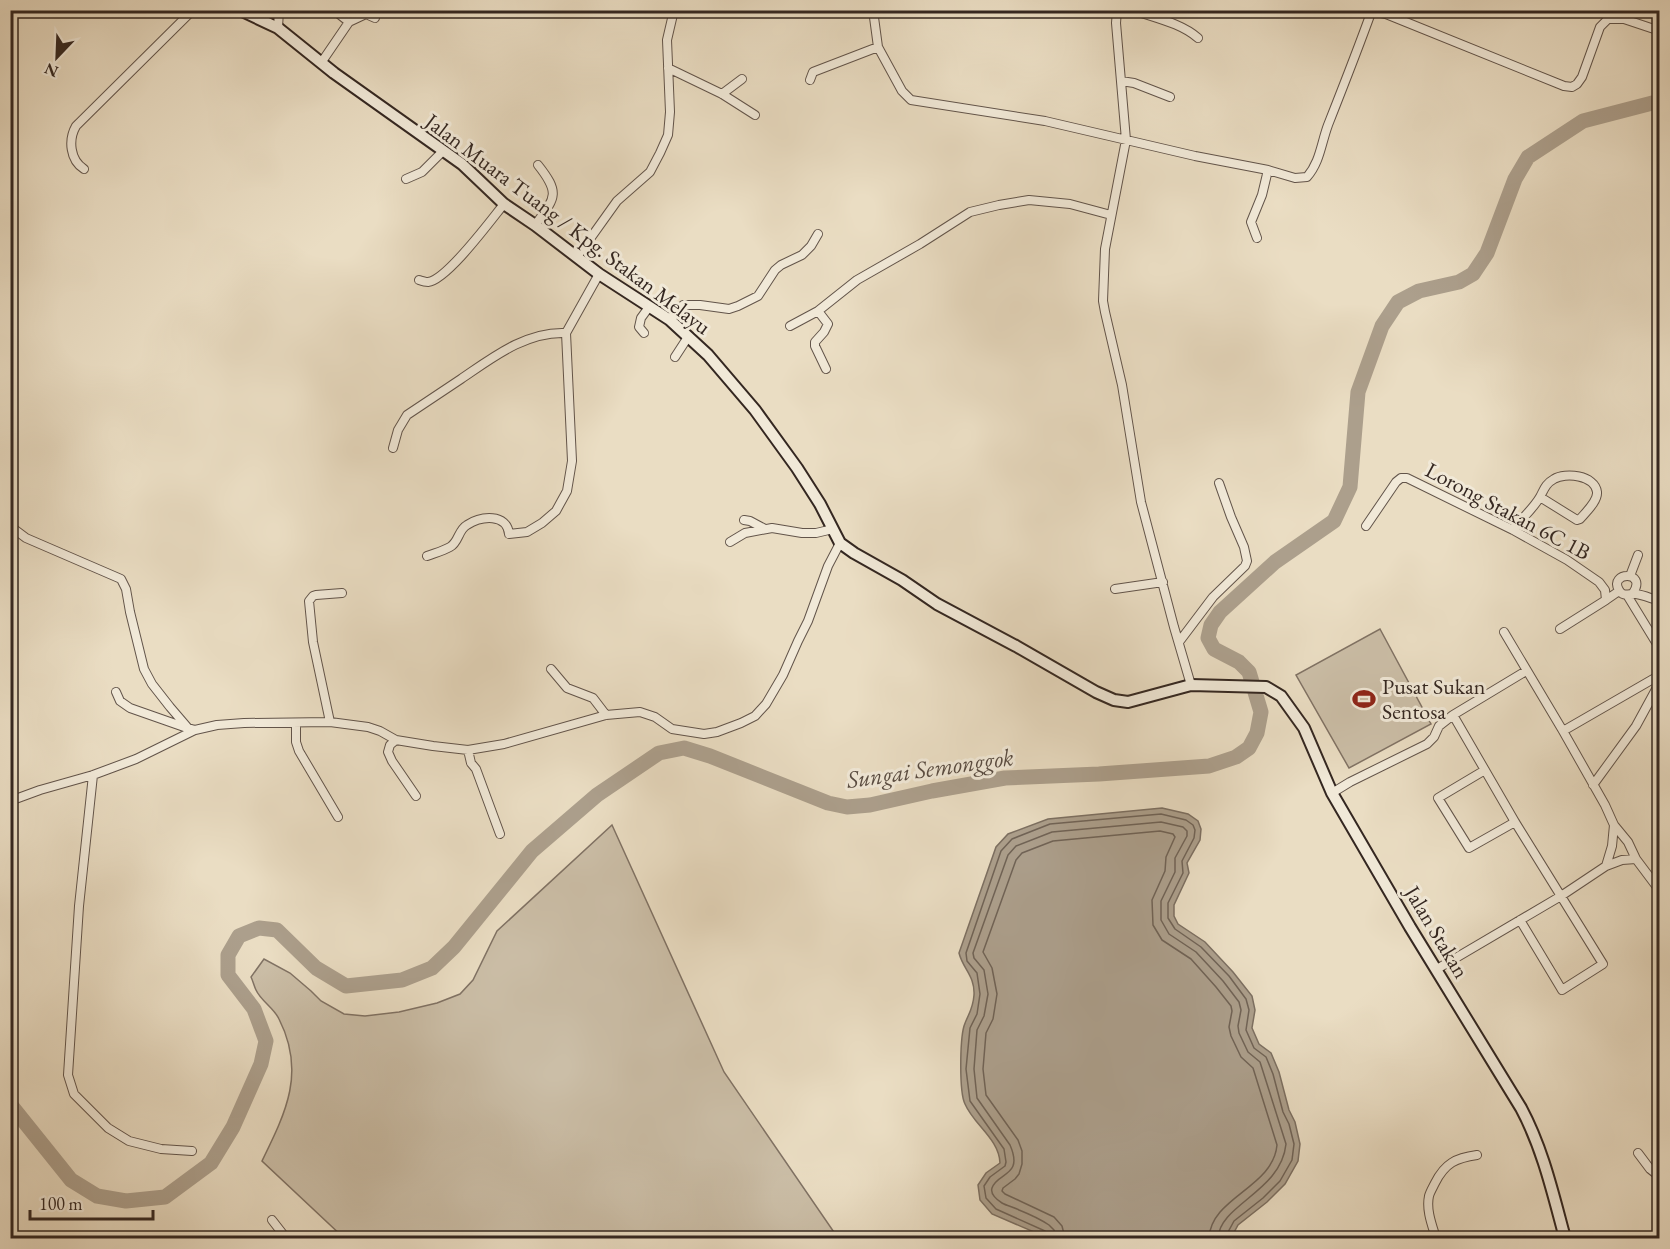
<svg xmlns="http://www.w3.org/2000/svg" width="1670" height="1249" font-family="'EB Garamond',serif">
  <style>
    .green { fill: #cbbea7; stroke: #807264; stroke-width: 1.5 }
    .water { fill: #ac9f8c; stroke: #7c6f61; stroke-width: 1.5 }
    .lines { fill: none; stroke-linecap: round; stroke-linejoin: round }
    .shore { stroke: #706356; stroke-width: 1.5 }
    .river { stroke: #ac9f8c; stroke-width: 15 }
    .minor-casing { stroke: #62544a; stroke-width: 10 }
    .secondary-casing { stroke: #342721; stroke-width: 14 }
    .minor { stroke: #f1e9d8; stroke-width: 8 }
    .secondary { stroke: #f1e9d8; stroke-width: 10 }
    .labels { text-anchor: middle; dominant-baseline: central; stroke-width: 6; stroke-linejoin: round; paint-order: stroke }
    .street-label { font-size: 22px; fill: #342721; stroke: #f1e9d8 }
    .poi-label { font-size: 22px; fill: #342721; stroke: #f1e9d8; text-anchor: start }
    .water-label { font-size: 24px; font-style: italic; fill: #584b41; stroke: #f1e9d8 }
  </style>
  <rect width="100%" height="100%" fill="#eaddc3"/>
  <filter id="stains"><feTurbulence type="fractalNoise" baseFrequency=".00333" numOctaves="4"/><feColorMatrix values="0 0 0 0 .2 0 0 0 0 .09 0 0 0 0 .02 0 0 0 .5 -.17"/></filter>
  <radialGradient id="worn" r=".72"><stop offset=".6" stop-color="#630" stop-opacity="0"/><stop offset="1" stop-color="#630" stop-opacity=".3"/></radialGradient>
  <path class="green" d="M1380 629 1431 724 1349 768 1296 675Z
    M612 825 724 1072 838 1238H344L262 1161C286 1112 306 1072 279 1019 274 1008 261 1001 256 990 254 986 253 981 251 977L264 959 290 973 311 991 321 1001 344 1014 365 1016 399 1012 437 1003 460 994 473 980 497 931Z"/>
  <path class="water" d="M1162 808 1188 814 1198 821 1201 829 1200 840 1187 863 1189 873 1174 905V916L1178 924 1205 942 1233 972 1252 996 1255 1010 1252 1028 1259 1044 1271 1053 1279 1072 1289 1110 1295 1122 1300 1144 1298 1161 1285 1184 1267 1202 1238 1225 1231 1238H1048L992 1214 980 1200 978 1185 986 1173 1000 1163C999 1139 974 1125 965 1104 959 1092 960 1040 964 1026 968 1014 973 1010 974 995 975 976 963 969 959 953L996 847 1008 834 1048 819Z"/>
  <g class="lines">
    <path class="shore" d="M1048 1238V1234L1045 1231 996 1209 986 1198 984 1186 990 1177 1005 1166 1006 1162 1004 1149 970 1101 966 1069 970 1028 977 1014 980 994 977 973 967 961 966 953 1001 851 1012 839 1050 824 1161 814 1186 820 1193 825 1195 830 1194 838 1182 861 1183 873 1168 903V918L1175 929 1201 947 1229 976 1246 999 1249 1010 1246 1030 1254 1048 1266 1057 1273 1074 1283 1112 1289 1124 1294 1144 1292 1160 1280 1181 1263 1198 1234 1221 1227 1234 1226 1238
      M1056 1238 1054 1230 1049 1225C1040 1219 1029 1214 1019 1210 1014 1207 1007 1206 1002 1203 997 1200 990 1194 992 1188 997 1172 1024 1177 1010 1145L977 1098 974 1069 977 1030 984 1016 988 994 984 970 974 958 973 953 1008 855 1016 846 1052 832 1161 822 1183 827 1187 831V836L1175 858V872L1161 901V920L1169 934 1196 952 1223 981 1239 1002 1241 1010 1238 1026 1239 1033 1248 1052 1260 1062 1286 1144C1281 1192 1220 1204 1218 1238
      M1065 1238 1062 1226 1054 1217 1005 1194 1002 1191 1003 1188 1015 1179 1019 1174 1022 1164V1151L1018 1140 986 1095 983 1069 986 1033 993 1019 997 994 992 968 983 952 1016 860 1022 853 1053 841 1160 831 1173 834 1175 837 1166 857 1165 871 1152 900 1153 925 1162 940 1191 959 1216 987 1231 1006 1232 1011 1229 1027 1231 1036 1241 1057 1253 1068 1277 1145C1273 1188 1211 1197 1209 1238"/>
    <path class="river" d="M10 1104 71 1180 97 1196 126 1201 165 1197 211 1163 233 1127 261 1064 266 1041 254 1009 228 975V955L239 936 259 928 277 930 316 968 346 986 402 980 432 968 454 947 532 851 597 795 659 753 684 748 710 756 828 803 847 807 870 805 932 791 1005 778 1099 774 1209 766 1236 757 1249 748 1257 733 1261 712 1249 672 1239 662 1214 649 1208 638 1211 625 1220 612 1275 562 1334 521 1350 487 1358 392 1382 326 1398 302 1419 291 1459 282 1473 274 1487 253 1515 179 1528 157 1583 121 1660 101"/>
    <g class="minor-casing">
      <path id="minor" d="M334 10 349 22
        M873 10 878 47 902 91 911 100 1045 121 1195 156 1268 170 1295 178 1307 177C1320 162 1321 144 1328 125 1343 87 1358 49 1372 10
        M1117 10 1116 23 1126 140 1105 249 1103 301 1105 312 1122 385 1141 502 1174 627 1191 685
        M1133 10C1155 18 1181 23 1198 38
        M1372 11 1386 14 1564 86 1572 87 1577 84 1582 77 1600 27 1608 19H1624L1660 31
        M278 28 279 10
        M321 63 349 22 366 14 375 18
        M668 68 722 94 755 115
        M810 80 813 72 878 47
        M1121 81 1134 83 1170 97
        M722 94 742 79
        M84 169C70 160 68 140 76 126L193 10
        M406 179 422 172 443 151
        M535 225C555 198 561 194 538 165
        M1257 238 1251 222 1262 195 1268 170
        M577 257 617 201 650 172 660 153 668 135 670 112 667 40 674 10
        M419 280C422 281 425 282 428 282 447 280 491 220 504 204
        M818 311 828 324 824 332 815 342V346L826 369
        M670 320 683 305H700L729 309 738 306 758 296 775 270 781 265 802 255 811 246 818 234
        M790 326 818 311 857 280 920 244 970 212 999 205 1029 200 1070 204 1111 215
        M644 333 639 327 641 318 649 307
        M675 357 688 337
        M393 448 398 430 407 415C425 403 443 391 461 379 492 358 526 331 566 333
        M744 520 750 521 765 529
        M10 526 26 538 121 579 126 589 130 612 144 669 152 684 170 707 188 728 195 730
        M1366 526 1396 482 1401 478H1407L1513 530 1567 560 1599 582 1605 590 1606 600
        M1513 530C1521 519 1533 509 1540 497 1544 490 1545 484 1554 479 1565 472 1595 475 1597 492 1598 501 1586 512 1580 519L1577 520 1540 497
        M730 542 745 533 772 528 802 533H816L833 529
        M427 556C435 553 443 551 450 547 459 542 458 530 467 525 481 516 507 513 509 534L527 532 542 523 556 511 567 491 572 461 566 333 599 274
        M1630 576 1638 555
        M1115 589 1163 582
        M1633 593C1648 570 1608 572 1619 590 1623 598 1630 593 1636 594 1644 595 1652 599 1660 601
        M1627 595 1660 649
        M1560 629 1606 600 1619 591
        M1504 632 1563 731 1605 805 1614 825 1628 842 1636 859 1660 891
        M1179 642 1213 597 1245 566 1247 561 1244 547 1231 517 1219 483
        M551 669 567 688 593 698 606 715
        M116 692 120 701 130 708 187 728
        M1453 715 1515 822 1603 964 1562 990 1520 920
        M330 722 313 642 309 601 313 596 316 595 342 593
        M296 723V742L299 751 338 817
        M1563 731 1660 675
        M396 740 390 745 388 752 392 761 416 796
        M468 750 471 763 476 769 500 834
        M1485 770 1438 798 1469 848 1515 822
        M93 775 79 906 68 1075 74 1094 108 1128 129 1141 161 1149 192 1151
        M1593 785 1636 726 1660 682
        M1332 793 1350 782 1427 744 1434 737 1439 726 1453 715 1526 671
        M10 801 40 790 93 775 136 759 195 730 217 725 244 723 330 722 368 727 380 731 396 740 433 746 468 750 504 744 606 715 640 712 655 717 672 729 704 734 717 732 741 723 755 716 766 704 783 675 798 641 808 621 828 566 840 543
        M1614 825 1612 846 1606 866 1622 860 1636 859
        M1437 969 1561 896 1606 866
        M1638 1153 1650 1169 1660 1177
        M272 1220 286 1238
        M1436 1238C1432 1225 1426 1210 1429 1196 1430 1192 1433 1187 1435 1183 1445 1163 1456 1158 1477 1155"/>
    </g>
    <g class="secondary-casing">
      <path id="secondary" d="M240 10 278 28 334 73 462 164 504 204 535 225 599 274 670 320 708 355 755 410 797 468 820 504 840 543 854 553 902 580 937 604 1016 646 1096 692 1114 700 1128 702 1191 685 1266 687 1281 696 1304 728 1332 793 1410 927 1521 1108C1543 1149 1553 1194 1565 1238"/>
    </g>
    <use href="#minor" class="minor"/>
    <use href="#secondary" class="secondary"/>
  </g>
  <defs>
    <g id="stadium-bare" transform="scale(1.8)"><path d="M0-5a6.5 5 0 1 0 0 10a6.5 5 0 1 0 0-10ZM-3.5-1.8h7v3.6h-7Z" fill="#8f2418" stroke="#f1e9d8" stroke-width="2.5" paint-order="stroke"/></g>
  </defs>
  <g fill-rule="evenodd">
    <use href="#stadium-bare" x="1364" y="699"/>
  </g>
  <g class="labels">
    <g class="street-label">
      <text transform="translate(568 224) rotate(37)">Jalan Muara Tuang / Kpg. Stakan Melayu</text>
      <text transform="translate(1508 511) rotate(28)">Lorong Stakan 6C 1B</text>
      <text transform="translate(1437 932) rotate(59)">Jalan Stakan</text>
    </g>
    <g class="poi-label">
      <text x="1382" y="686">Pusat Sukan<tspan x="1382" dy="25">Sentosa</tspan></text>
    </g>
    <g class="water-label">
      <text transform="translate(930 768) rotate(-8)">Sungai Semonggok</text>
    </g>
  </g>
  <rect width="1670" height="1249" fill="none" stroke="#eaddc3" stroke-width="36"/>
  <rect x="12" y="12" width="1646" height="1225" fill="none" stroke="#342721" stroke-width="3"/>
  <rect x="18" y="18" width="1634" height="1213" fill="none" stroke="#342721" stroke-width="1.5"/>
  <g transform="translate(57 57) rotate(203)" stroke="#f1e9d8" stroke-width="4.5" paint-order="stroke">
  <path d="M0-4.5L10 22L0 15L-10 22Z" fill="#342721"/>
  <text y="-9" font-size="16" font-weight="bold" text-anchor="middle" fill="#342721">N</text>
  </g>
  <path d="M30 1210v9h123v-9" fill="none" stroke="#342721" stroke-width="3"/>
  <text x="39" y="1210" font-size="18" fill="#342721" stroke="#f1e9d8" stroke-width="4.5" paint-order="stroke">100 m</text>
  <rect width="100%" height="100%" filter="url(#stains)"/>
  <rect width="100%" height="100%" fill="url(#worn)"/>
</svg>
